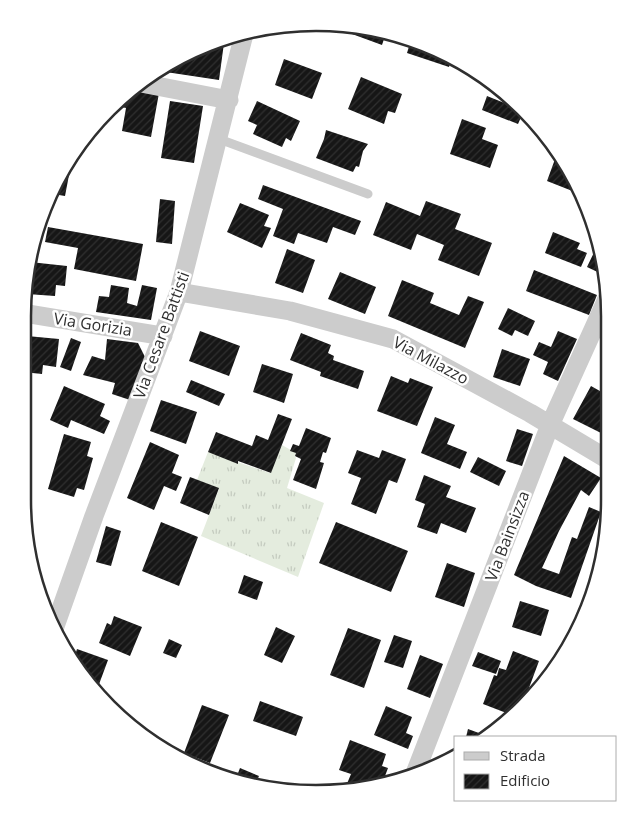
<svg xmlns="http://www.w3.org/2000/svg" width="632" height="816" font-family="'Open Sans',sans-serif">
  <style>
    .grass { fill: url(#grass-tufts) }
    .building { fill: url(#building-hatch) }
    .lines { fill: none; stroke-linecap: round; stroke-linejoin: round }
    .lane { stroke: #ccc; stroke-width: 9 }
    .street { stroke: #ccc; stroke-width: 19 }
    .labels { text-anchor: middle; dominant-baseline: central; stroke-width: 5; stroke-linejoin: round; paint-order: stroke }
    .street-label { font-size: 16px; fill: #2f2f2f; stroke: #fff }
    .rim { fill: none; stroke: #2f2f2f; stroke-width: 2.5 }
  </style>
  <defs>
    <pattern id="grass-tufts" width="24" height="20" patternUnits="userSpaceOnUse" patternTransform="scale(1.25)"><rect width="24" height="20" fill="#e4ecde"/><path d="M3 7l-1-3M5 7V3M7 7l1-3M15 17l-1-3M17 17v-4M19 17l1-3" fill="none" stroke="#c4cbbf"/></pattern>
    <pattern id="building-hatch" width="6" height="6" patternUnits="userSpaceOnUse" patternTransform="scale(1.25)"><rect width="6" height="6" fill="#161616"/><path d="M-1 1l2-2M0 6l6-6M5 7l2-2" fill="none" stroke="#303030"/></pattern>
  </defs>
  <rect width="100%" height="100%" fill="#fff"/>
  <path class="grass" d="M282 445 296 453 295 456 296 458 287 488 324 503 298 577 201 536 219 489 197 480 208 452 270 473Z"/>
  <path class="building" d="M354 28H374L386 33 382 45 352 34Z
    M224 43 219 80 159 71V69Z
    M410 43 451 60 449 67 407 53Z
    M284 59 322 73 312 99 275 85Z
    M361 77 402 94 395 113 388 111 384 124 348 109Z
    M135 88 159 93 151 137 122 131 126 108 116 106Z
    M487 96 514 107 522 115 518 124 482 110Z
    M170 101 203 106 194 163 161 158Z
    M257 101 300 121 291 141 286 138 282 147 253 134 257 125 248 121Z
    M462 119 486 128 482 139 498 145 490 168 450 154Z
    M326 130 368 144 363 151 359 167 356 166 353 172 316 158 324 139Z
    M558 151 560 153 580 194 547 181Z
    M64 174 69 175 65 196 53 194Z
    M263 185 361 221 355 235 333 227 327 243 298 233 294 244 273 236 283 209 258 199Z
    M160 199 175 201 172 244 156 242Z
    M426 201 461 214 455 229 492 243 479 276 438 260 444 245 417 234 411 250 373 235 386 202 420 216Z
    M240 203 269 215 264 226 271 228 262 248 227 232Z
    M48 227 143 244 136 281 74 269 78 248 45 242Z
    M553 232 580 243 577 249 587 253 581 267 545 253Z
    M599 242 606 276 587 267Z
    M287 249 315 260 303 293 275 283Z
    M30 262 67 266 65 286 56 285 55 296 27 294Z
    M534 270 597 295 589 315 526 291Z
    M340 272 376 287 365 314 328 299Z
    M402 280 434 293 430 303 459 315 468 296 484 302 465 348 388 316Z
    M111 285 129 288 127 303 137 306 142 285 157 288 151 320 96 312 99 296 109 297Z
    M508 308 535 321 528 336 515 330 512 336 498 329Z
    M200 331 240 346 229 376 189 361Z
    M558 331 577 339 558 381 543 374 548 362 533 355 539 342 551 347Z
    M301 333 331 345 328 353 334 356 333 360 364 371 358 389 320 376 321 372 290 360Z
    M27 336 59 339 56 367 43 365 42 374 23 372Z
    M71 338 81 342 71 371 60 367Z
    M107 339 138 343 146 359 130 400 112 394 115 383 83 375 92 356 105 360Z
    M502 349 530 359 520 386 493 377Z
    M262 364 293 374 284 403 253 392Z
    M391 376 408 383 410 378 433 387 417 426 377 411Z
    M191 380 225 394 219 406 186 392Z
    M64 386 105 404 100 416 110 421 104 434 71 420 68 428 50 420Z
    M591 386 607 395V407L603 414 607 416V421L601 433 573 419Z
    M161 400 197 412 186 444 150 431Z
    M278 414 292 419 271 473 238 461V464L208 452 216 432 252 446 256 435 268 440Z
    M435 417 455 425 447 444 467 452 460 469 421 453Z
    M306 428 331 438 326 453 323 452 320 462 324 463 316 489 293 480 301 459 295 456 296 453 290 451 293 444 299 446Z
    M517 429 533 434 522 466 506 461Z
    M64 434 91 442 87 456 93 458 84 490 77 488 74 497 48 489Z
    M150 442 179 455 172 473 182 477 176 491 164 486 154 510 127 498Z
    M357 450 379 458 382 450 406 459 397 483 389 480 376 514 351 504 361 478 348 473Z
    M564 456 601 478 589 496 581 490 559 531 542 568 559 574 572 537 577 539 589 507 601 512 571 598 536 586 514 575Z
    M478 457 506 471 499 486 470 472Z
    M424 475 451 486 446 497 476 508 466 533 441 523 437 534 417 527 425 504 415 500Z
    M190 477 219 488 209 515 180 503Z
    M161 522 198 537 179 586 142 571Z
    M336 522 408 551 391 592 319 563Z
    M106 526 121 531 111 566 96 562Z
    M447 563 475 573 464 607 435 597Z
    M244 575 263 582 257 600 238 593Z
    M520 601 549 610 541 636 512 627Z
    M114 616 142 627 130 656 99 643 107 623 111 625Z
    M276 627 295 636 282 663 264 655Z
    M348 628 381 640 364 688 330 675Z
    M394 635 412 641 403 668 384 662Z
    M169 639 182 645 176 658 163 653Z
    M77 649 108 660 98 687 91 685 73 661Z
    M513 651 539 661 529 688 533 690 509 714 483 704 494 675 497 676 499 668 506 670Z
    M478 652 501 661 496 674 472 666Z
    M420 655 443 664 430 698 407 689Z
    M260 701 303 717 296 736 253 721Z
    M202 705 229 715 210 763 184 753Z
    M386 706 412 717 406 733 413 736 408 749 374 735Z
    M468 729 487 736 486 737H466Z
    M350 740 386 754 382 766 388 768 382 784 344 791 351 774 339 770Z
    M240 768 259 776 255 785 235 781Z"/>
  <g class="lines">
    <path class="lane" d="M219 139 368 194"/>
    <path class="street" d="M141 83 229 100
      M179 292 290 311 393 339 530 413 607 459
      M23 313 163 336
      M54 629 94 516 179 292 244 34
      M414 776 550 425 607 299"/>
  </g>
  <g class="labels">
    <g class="street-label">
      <text transform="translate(93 324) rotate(9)">Via Gorizia</text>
      <text transform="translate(161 335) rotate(-70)">Via Cesare Battisti</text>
      <text transform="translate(431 360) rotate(28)">Via Milazzo</text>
      <text transform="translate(507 536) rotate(-69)">Via Bainsizza</text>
    </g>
  </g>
  <path d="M0 0H632V816H0ZM316 31H316A285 285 0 0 1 601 316V500A285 285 0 0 1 316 785H316A285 285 0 0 1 31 500V316A285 285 0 0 1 316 31Z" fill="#fff" fill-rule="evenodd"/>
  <path class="rim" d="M316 31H316A285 285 0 0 1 601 316V500A285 285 0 0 1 316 785H316A285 285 0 0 1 31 500V316A285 285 0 0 1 316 31Z"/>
  <rect x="454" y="736" width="162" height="65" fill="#ffffff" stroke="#acacac"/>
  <rect x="464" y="752" width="25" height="8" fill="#cccccc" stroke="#acacac"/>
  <text x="500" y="761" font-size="15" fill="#2f2f2f">Strada</text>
  <rect x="464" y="774" width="25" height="15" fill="url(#building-hatch)" stroke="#acacac"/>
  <text x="500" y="786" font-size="15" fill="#2f2f2f">Edificio</text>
</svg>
